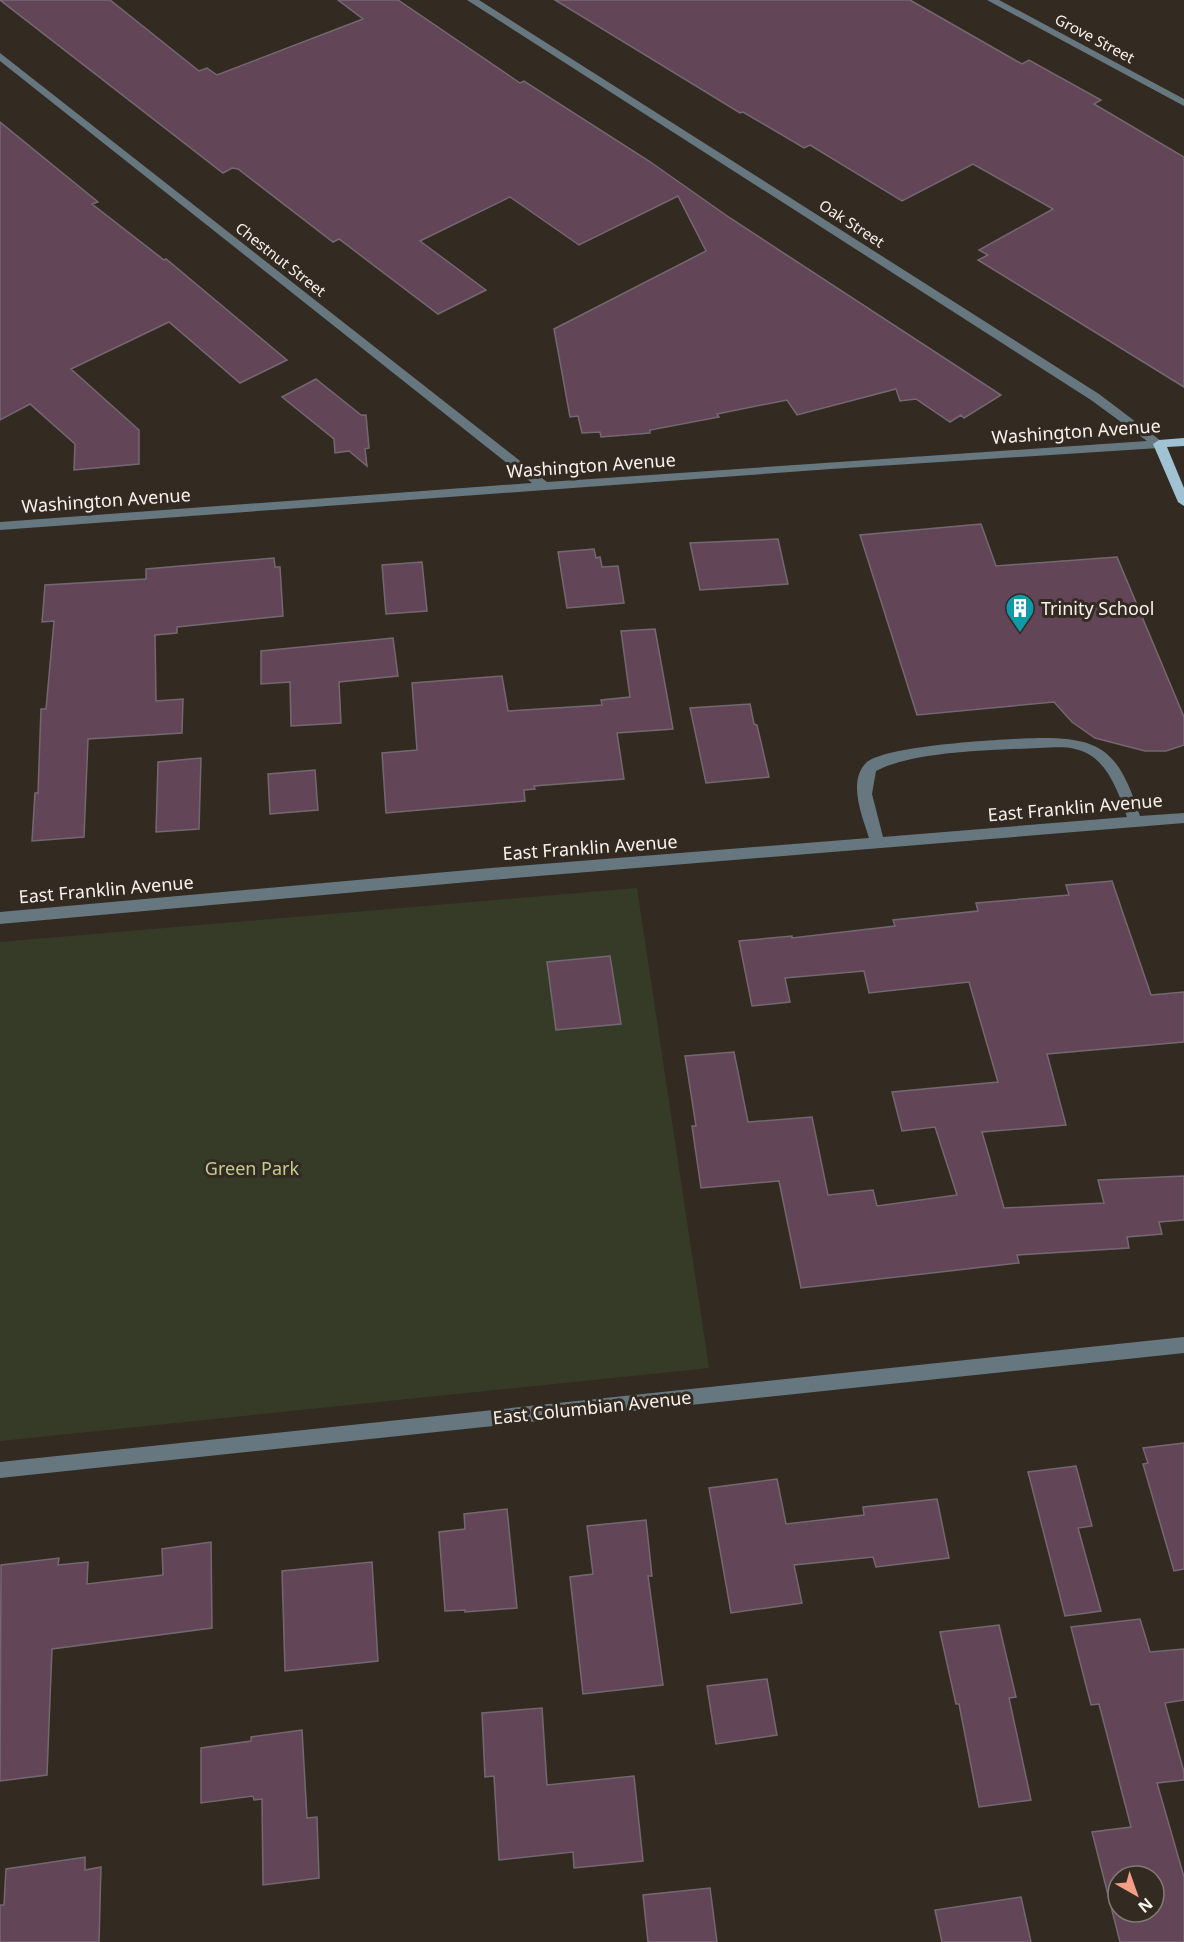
<svg xmlns="http://www.w3.org/2000/svg" width="1184" height="1942" font-family="'Noto Sans',sans-serif">
  <style>
    .green { fill: #363b28 }
    .building { fill: #634558; stroke: #746870; stroke-width: 1.5; fill-rule: evenodd }
    .lines { fill: none; stroke-linecap: round; stroke-linejoin: round }
    .minor { fill: #67777f; fill-rule: evenodd }
    .major { fill: #a0c2d2; fill-rule: evenodd }
    .labels { text-anchor: middle; dominant-baseline: central; stroke-width: 6; stroke-linejoin: round; paint-order: stroke }
    .far-street-label { font-size: 15px; fill: #f7f2eb; stroke: #332b22 }
    .street-label { font-size: 18px; fill: #f7f2eb; stroke: #332b22 }
    .poi-label { font-size: 18px; fill: #f7f2eb; stroke: #332b22; text-anchor: start }
    .park-label { font-size: 18px; fill: #c0cd91; stroke: #332b22 }
  </style>
  <rect width="100%" height="100%" fill="#332b22"/>
  <path class="green" d="M637 888 709 1368 0 1441V942Z"/>
  <path class="building" d="M0 0H110L199 71 207 68 217 75 363 19 338 0H398L520 83 524 81 649 161 730 218 1001 395 964 418 961 415 950 422 916 399 900 401 896 389 797 415 787 400 717 414 719 417 650 430V433L601 437 600 432 582 433 578 416 570 417 554 329 706 251 678 196 579 245 510 197 420 241 486 290 438 314 339 239 333 242 238 169 232 168 223 173Z
    M555 0H910L1013 59 1022 64 1029 60 1101 100 1094 104 1184 157V387L978 260 988 255 979 250 1053 209 973 164 902 201 810 145 804 148 743 112 740 113Z
    M0 122 98 202 92 204 164 260 166 259 287 360 240 383 169 322 71 369 139 430V464L74 470 75 444 30 404 0 420Z
    M316 379 361 415H366L369 448 365 449 367 466 349 451 335 453 334 439 282 397Z
    M981 524 996 566 1117 557 1184 717V745L1166 751H1145L1095 738 1072 722 1054 702 917 715 860 535Z
    M778 539 788 584 700 590 690 543Z
    M594 549 596 558 600 557 602 567 618 566 624 603 567 608 558 552Z
    M274 558 275 567H280L283 616 177 627V633L155 635 156 701 183 699 182 733 88 739 84 837 32 841 35 793H38L41 709H46L54 621 42 622 45 585 146 579V569Z
    M422 562 427 611 386 614 382 565Z
    M655 629 673 729 617 733 624 779 534 786 535 789 524 790 525 801 386 813 382 753 417 750 412 683 502 676 508 711 602 705 601 700 630 697 621 631Z
    M393 638 398 676 339 682 341 723 291 726 290 682 261 684V651Z
    M750 704 754 724 757 725 769 777 706 783 690 708Z
    M201 758 199 829 156 832 158 762Z
    M315 770 318 810 270 814 268 774Z
    M1112 881 1151 995 1184 992V1042L1047 1054 1066 1125 982 1132 1004 1208 1104 1203 1098 1180 1184 1176V1220L1159 1222 1162 1234 1127 1237 1129 1248 1017 1255 1019 1263 801 1288 779 1181 701 1188 692 1126H696L685 1056 734 1052 748 1122 812 1117 828 1195 873 1190 877 1206 957 1195 935 1127 902 1131 892 1092 998 1082 969 982 869 993 864 971 785 978 790 1002 752 1006 739 941 792 936V938L895 926 893 920 978 911 976 903 1069 895 1066 885Z
    M610 956 621 1024 556 1030 547 962Z
    M1184 1443V1569L1174 1571 1143 1464 1148 1463 1143 1448Z
    M1076 1466 1092 1526 1078 1528 1101 1611 1065 1616 1028 1472Z
    M777 1479 786 1524 864 1515 863 1507 937 1499 949 1558 876 1567 873 1557 794 1565 802 1603 731 1613 709 1488Z
    M507 1509 517 1608 465 1612V1610L445 1611 439 1532 465 1529 464 1514Z
    M646 1520 652 1576H648L663 1685 583 1694 570 1577 593 1574 587 1526Z
    M211 1542 212 1628 52 1649 47 1775 0 1781 1 1565 59 1558 58 1565 88 1562 87 1584 163 1575 162 1549Z
    M372 1562 378 1661 285 1671 282 1571Z
    M1140 1619 1150 1652 1184 1649V1700L1165 1703 1184 1772V1780L1157 1783 1184 1877V1942H1120L1092 1832 1131 1827 1099 1704 1091 1705 1071 1627ZM1118 1876H1154V1912H1118Z
    M999 1625 1016 1697 1009 1698 1031 1800 979 1807 959 1704H956L940 1632Z
    M767 1679 777 1735 716 1744 707 1686Z
    M542 1708 547 1785 634 1776 643 1861 574 1868 573 1852 499 1860 494 1776 485 1777 482 1713Z
    M302 1730 307 1818 317 1817 319 1878 263 1885 262 1799 254 1800 253 1796 201 1803V1748L251 1741V1737Z
    M85 1857V1870L101 1867 99 1942H0V1905H4L6 1869Z
    M710 1888 717 1942H648L643 1895Z
    M1021 1897 1031 1942H942L935 1910Z"/>
  <g class="lines">
    <path class="minor" d="M467 0H479L1099 394 1165 444 1159 448 831 469 0 530V522L532 483 0 61V53L547 482 1147 441 1091 400Z
      M987 0H999L1184 99V106Z
      M1038 738C1105 737 1119 754 1140 816L1184 813V823L491 880 0 924V912L491 868 869 838C863 818 847 782 866 763 885 745 1007 739 1038 738ZM1038 748C1050 748 1063 746 1075 749 1106 755 1118 791 1127 817L883 837 872 794 876 771C913 751 995 750 1038 748Z
      M1184 1337V1353L0 1478V1462Z"/>
    <path class="major" d="M1184 438V446L1167 447 1184 488V506L1178 502 1153 444 1159 440Z"/>
  </g>
  <defs>
    <g id="building-pin" transform="scale(1.5)"><path d="M0 17L-7.5 6A9.5 9.5 0 1 1 7.5 6Z" fill="#0f9aa8" stroke="#332b22"/><path d="M-4-6H4V6H1V3H-1V6H-4ZM-2.5-4.3h1.7v1.8h-1.7ZM.8-4.3h1.7v1.8H.8ZM-2.5-1h1.7V.8h-1.7ZM.8-1h1.7V.8H.8Z" fill="#fff"/></g>
  </defs>
  <g fill-rule="evenodd">
    <use href="#building-pin" x="1020" y="608"/>
  </g>
  <g class="labels">
    <g class="far-street-label">
      <text transform="translate(1095 38) rotate(28)">Grove Street</text>
      <text transform="translate(852 223) rotate(33)">Oak Street</text>
      <text transform="translate(281 259) rotate(38)">Chestnut Street</text>
    </g>
    <g class="street-label">
      <text transform="translate(1076 431) rotate(-4)">Washington Avenue</text>
      <text transform="translate(591 465) rotate(-4)">Washington Avenue</text>
      <text transform="translate(106 500) rotate(-4)">Washington Avenue</text>
      <text transform="translate(1075 807) rotate(-5)">East Franklin Avenue</text>
      <text transform="translate(590 847) rotate(-4)">East Franklin Avenue</text>
      <text transform="translate(106 889) rotate(-5)">East Franklin Avenue</text>
      <text transform="translate(592 1407) rotate(-6)">East Columbian Avenue</text>
    </g>
    <g class="poi-label">
      <text x="1041" y="608">Trinity School</text>
    </g>
    <g class="park-label">
      <text x="252" y="1168">Green Park</text>
    </g>
  </g>
  <g transform="translate(1136 1894) rotate(140)"><circle r="28" fill="#332b22" stroke="#817b72" stroke-width="1.5"/>
  <path d="M0-4.5L10 22L0 15L-10 22Z" fill="#f49e87"/>
  <text y="-9" font-size="16" font-weight="bold" text-anchor="middle" fill="#f7f2eb">N</text>
  </g>
</svg>
